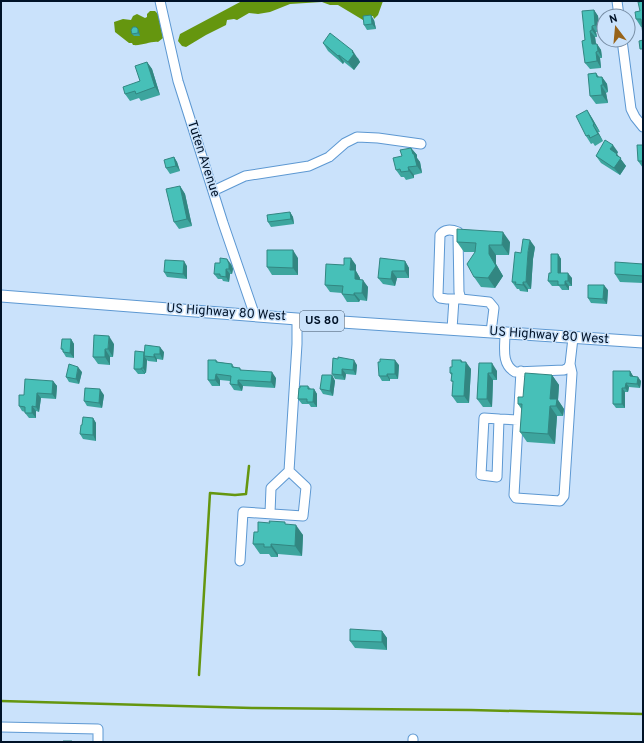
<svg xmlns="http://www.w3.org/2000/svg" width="644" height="743" font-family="Overpass,sans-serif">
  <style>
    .water { fill: #65960f }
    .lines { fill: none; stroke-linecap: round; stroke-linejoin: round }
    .stream { stroke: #65960f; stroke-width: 2.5 }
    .minor-casing { stroke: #5d98d2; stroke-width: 11 }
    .major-casing { stroke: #5d98d2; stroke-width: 13 }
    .minor { stroke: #fff; stroke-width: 9 }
    .major { stroke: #fff; stroke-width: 11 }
    .wall { fill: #3da59e }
    .shaded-wall { fill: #328681 }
    .building { fill: #47c0b8; stroke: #328681 }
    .labels { text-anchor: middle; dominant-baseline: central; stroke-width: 3; stroke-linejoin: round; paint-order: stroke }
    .shield { fill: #cae2fb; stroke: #3d5067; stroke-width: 1 }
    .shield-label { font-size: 12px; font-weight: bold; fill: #001227 }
    .street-label { font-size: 13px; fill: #001227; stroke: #cae2fb }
  </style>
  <rect width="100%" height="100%" fill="#cae2fb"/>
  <path class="water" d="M242 1H383L378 15 374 19 373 16 367 17 363 20 338 5H330L322 2 290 4 270 12 258 14 249 13 237 20 234 19 227 20 226 25 206 35 186 47 182 46 178 41 180 34Z
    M150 11H155L158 14 163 38 158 42C151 41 142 46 133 45L132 43H129L115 32 114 22 123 19 131 20 133 16 137 14 145 18 147 17V14Z"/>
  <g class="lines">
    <path class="stream" d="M199 675 210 493 235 495 246 494 249 466
      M1 701 252 708 471 710 643 714"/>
    <g class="minor-casing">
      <path id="minor" d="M160 1 178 81 223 223 255 316
        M617 1 619 16
        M622 40 631 109 635 117 643 127
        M213 191 245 176 309 166 329 157 345 143 357 137 378 138 421 144
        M461 299 459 292 458 235V232C451 229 444 229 440 235L438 295 440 298 447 299H461L489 302 494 308 491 332
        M452 329 454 299
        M505 334C505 347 501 364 515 372L564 370 568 368 570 364 573 338
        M521 371 514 495 516 498 560 501 564 496 572 373 570 364
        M499 419 484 418 481 475 497 477 499 419 518 420
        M270 513 271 488 289 471 297 344V319
        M240 561 243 512 303 516 306 487 289 471
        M1 727 98 729V742
        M413 739V742"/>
    </g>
    <g class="major-casing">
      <path id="major" d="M1 296 297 319 643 342"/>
    </g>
    <use href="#minor" class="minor"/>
    <use href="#major" class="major"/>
  </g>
  <path class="wall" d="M583 1H594L584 2Z
    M594 10 598 16 600 32H596L597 37H595L596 44H597L601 50 602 58H600L601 68 590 69 585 63V40Z
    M640 11 642 27H641L636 19Z
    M374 20 376 29 367 30 364 25Z
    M139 32 140 36H134L132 34Z
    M323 43 358 58 360 62 354 70 344 62 343 64 328 51Z
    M147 62 152 69 160 95 141 101 139 98 130 101 125 94 140 81Z
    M596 73 599 77H602L607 84 608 92 606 93 608 103 596 104 590 96Z
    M587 110 592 118 600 132H598L603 141 595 146 593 143 591 144 586 136Z
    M643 145V168L638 161Z
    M411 148 417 155V158L420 162 422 173 414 175V178L406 180 404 177H401L396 170 402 156Z
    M618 152 617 154 626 166 620 175 601 163 596 156Z
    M174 157 177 162 180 171 170 174 166 168Z
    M180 186 185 194 192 226 179 229 174 222Z
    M290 212 293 217 294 224 271 227 268 222Z
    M457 242H510L509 255H496V264L503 276 495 288 481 287 474 277 475 252H464Z
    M535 247 533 259 531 289H528V292L520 291 519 289H517L512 282Z
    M558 254 561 259V273L572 278V286H569V290H562L559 286H552L548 281Z
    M298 258V275H272L267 267Z
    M405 261 409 268V278H397L395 286 383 284 378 278Z
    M231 264 233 269 232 274H230L229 282 223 281 222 279H218L214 274Z
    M643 264V283L620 282 615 274Z
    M356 265V271L360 278V280L368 287 367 301 360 300 359 302H347L342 294V293L330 292 325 285Z
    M187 266V279L167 277 164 272Z
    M608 290 607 304 591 303 588 298Z
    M71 339 74 344V358L66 357 63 352V351L61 349Z
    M114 344 113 357H110V365L98 364 93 357Z
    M144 352V353L164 352 163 360 157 359V362L148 361 147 360 146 373H145V374H138L134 369Z
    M333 358 357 365 356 375 346 374 345 380 335 379 332 374Z
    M216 360 218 362 232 364 234 367 242 370 276 378 275 388 243 386 242 391 234 390 230 384V381L220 380V386H212L208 380Z
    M463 362 471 369 469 403H457L452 396 453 382 451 381 452 376 450 373 452 367Z
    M479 363 497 371V380H493L492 407H483L477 399Z
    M399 365 398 379H390V381H382L379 376Z
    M630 371 633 376 641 381 640 388 629 387 628 392H625V408H616L613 404Z
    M82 372 79 384 69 382 66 377Z
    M332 375 335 381 333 396 323 394 320 389Z
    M552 375 559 385 558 400 564 409 563 416H557L555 444 527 442 520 432 522 410 518 404 523 397Z
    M53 381 57 386 56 399 41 398 39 412 36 411V418H29L25 413V412L22 411 19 406 24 395Z
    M308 386 311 389H314L317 394V407H311L309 404H302L298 399Z
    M104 395 102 408 87 406 84 401Z
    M93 418 96 423V441L83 439 80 434 82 425Z
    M287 524 303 535 302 556 278 554V557H271L269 554H260L253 544 258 532Z
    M382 631 387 638V650L355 648 350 641Z"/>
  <path class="shaded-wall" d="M594 10 598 16 600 32 595 25Z
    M371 15 374 20 376 29 372 24Z
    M592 26 596 32 597 37 592 30Z
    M138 29 139 32 140 36 138 33Z
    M590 31 595 37 597 51 592 44Z
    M597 44 601 50 602 58 598 51Z
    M353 51 360 62 354 70 348 62Z
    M596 52 600 58 601 68 597 61Z
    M339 55 344 62 343 64 338 56Z
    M147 62 152 69 160 95 155 87Z
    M602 77 607 84 608 92 603 85Z
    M601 85 606 93 608 103 602 95Z
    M587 110 592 118 600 132 594 124Z
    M593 125 598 132 603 141 598 134Z
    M613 145 618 152 617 154 626 166 620 175 614 168 610 149Z
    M411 148 417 155V158L420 162 422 173 417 166Z
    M174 157 177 162 180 171 176 166Z
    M408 167 414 175V178L409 171Z
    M180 186 185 194 192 226 187 219Z
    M290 212 293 217 294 224 291 219Z
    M503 232 510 242 509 255 502 245Z
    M530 240 535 247 533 259 531 289 526 282 528 252Z
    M489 245 496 255V264L503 276 495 288 488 278Z
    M293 250 298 258V275L293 268Z
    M558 254 561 259V278L558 273Z
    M351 258 356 265V271L360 278V287L355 279 350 270Z
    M227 259 231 264 233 269 232 274 229 269Z
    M184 261 187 266V279L183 274Z
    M405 261 409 268V278L405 271Z
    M226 269 230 274 229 282 226 277Z
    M392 271 397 278 395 286 391 279Z
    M568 273 572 278V286L568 281Z
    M363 280 368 287 367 301 362 293Z
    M565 281 569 286V290L565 285Z
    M523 282 528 289V292L523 285Z
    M604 285 608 290 607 304 603 299Z
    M354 293 360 300 359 302 354 295Z
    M109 336 114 344 113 357 108 349Z
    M71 339 74 344V358L70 353Z
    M160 347 164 352 163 360 160 354Z
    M105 349 110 357V365L105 357Z
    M144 352 147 356H144L147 360 146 373 143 368Z
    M154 354 157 359V362L154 357Z
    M354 360 357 365 356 375 353 370Z
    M395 360 399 365 398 379 395 374Z
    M461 360 466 366V362L471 369 469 403 464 396Z
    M492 363 497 371V380L492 373Z
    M78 367 82 372 79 384 76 379Z
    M141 368 145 373V374L141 369Z
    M342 369 346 374 345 380 342 375Z
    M630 371 633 376V380L630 376Z
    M272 372 276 378 275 388 271 382Z
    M488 373 493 380 492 407 487 399Z
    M216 374 220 380V386L215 380Z
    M387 374 390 379V381L387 376Z
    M332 375 335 381 333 396 330 391Z
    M552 375 559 385 558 400 564 409 563 416 556 406 550 399Z
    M638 377 641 381 640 388 637 384Z
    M238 380 243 386 242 391 238 385Z
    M53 381 57 386 56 399 52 394Z
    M626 383 629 387 628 392 625 388Z
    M622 388 625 392V408L622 404Z
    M100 389 104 395 102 408 99 403Z
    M314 389 317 394V407L313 402Z
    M37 393 41 398 39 412 36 407Z
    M32 406 36 411V418L32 413Z
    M550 406 557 416 555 444 548 434Z
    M93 418 96 423V441L93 435Z
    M296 525 303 535 302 556 295 546Z
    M271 544 278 554V557L271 547Z
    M382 631 387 638V650L382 642Z"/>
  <path class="building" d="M640 1H643V35L641 19H636L635 12 640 11 638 2H640Z
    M594 10 595 25 592 26V30L590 31 592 44H597L598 51 596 52 597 61 585 63 582 41 585 40 582 11Z
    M371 15 372 24 364 25 363 16Z
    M133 27H136L138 29V33L132 34 131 30Z
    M330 33 353 51 352 52 354 54 348 62 339 55 338 56 323 43Z
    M643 40V49H640L639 41Z
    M147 62 155 87 136 94 135 91 125 94 123 87 140 81 135 66Z
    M596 73 597 77H602L603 85H601L602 95 590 96 588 74Z
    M587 110 594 124 593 125 598 134 590 138 589 135 586 136 576 116Z
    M605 140 613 145 610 149 617 154 616 155 621 158 614 168 596 156Z
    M637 145H643V161H638Z
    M411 148 413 154H414L417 166 408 167 409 171 401 172 400 169 396 170 393 158 402 156 400 150Z
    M174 157 176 166 166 168 164 160Z
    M180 186 187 219 174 222 166 189Z
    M290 212 291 219 268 222 267 215Z
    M457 229 503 232 502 245H489V254L496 266 488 278 474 277 467 264 475 252 476 243 457 242Z
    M523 239 530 240 528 252 526 282H523V285L515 284 516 282H512L515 252 521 253Z
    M267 250H293V268L267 267Z
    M551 254H558V273H568V281H565V285H558V281H548L549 273H551Z
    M220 258 227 259 229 264V269H226V277L220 276V274H214L215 263H220Z
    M344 258H351L350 270H355V279L363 280 362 293H354V295L342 294 343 286 325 285 326 264 344 265Z
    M380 258 405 261V271H392L391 279 378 278Z
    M165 260 184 261 183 274 164 272Z
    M615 262 643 264V276L615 274Z
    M588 285H604L603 299 588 298Z
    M94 335 109 336 108 349H105V357H93Z
    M62 339H71L70 353 63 352V349H61Z
    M145 345 160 347V354H154V357L144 356Z
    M135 351 144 352 143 368H141V369H134Z
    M338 357 354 360 353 370 342 369V375L332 374 333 358 338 359Z
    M380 359 395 360V374H387V376H379L378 362H380Z
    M208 360H216V362L232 364V367L240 368V370L272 372 271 382 238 380V385L230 384 231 376 216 374 215 380H208Z
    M452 360H461V362H466L464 396H452L453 381H451L452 373H450V367H452Z
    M479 363H492V373H488L487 399H477Z
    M69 364 78 367 76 379 66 377Z
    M613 371H630V376L638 377 637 384 626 383 625 388H622V404H613Z
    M525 373 552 375 550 399H557L556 406H550L548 434 520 432 522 404H518V397H523Z
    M322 375H332L330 391 320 389Z
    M25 379 53 381 52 394 37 393 36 407 32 406V413H25V407L19 406V395H24Z
    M300 386H308V389H314L313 402H307V399H298L299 388H300Z
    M85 388 100 389 99 403 84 401Z
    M83 417 93 418V435L80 434 81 425H82Z
    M269 521 285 522V524L296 525 295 546 271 544V547H264V544H253L254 532H258V522L270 523Z
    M350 629 382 631V642L350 641Z
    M63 741H72V742H63Z"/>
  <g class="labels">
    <rect class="shield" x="300" y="311" width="44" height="20" rx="3"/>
    <g class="shield-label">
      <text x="322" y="321">US 80</text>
    </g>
    <g class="street-label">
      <text transform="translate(203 159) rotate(72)">Tuten Avenue</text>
      <text transform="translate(226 313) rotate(4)">US Highway 80 West</text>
      <text transform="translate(549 336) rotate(4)">US Highway 80 West</text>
    </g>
  </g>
  <rect width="644" height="743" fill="none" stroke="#001227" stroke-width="4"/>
  <g transform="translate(616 28) rotate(344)"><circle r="19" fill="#cae2fb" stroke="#798fa6"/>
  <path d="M0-3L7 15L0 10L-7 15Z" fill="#976319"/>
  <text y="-6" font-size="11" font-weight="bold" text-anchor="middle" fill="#001227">N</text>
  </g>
</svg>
